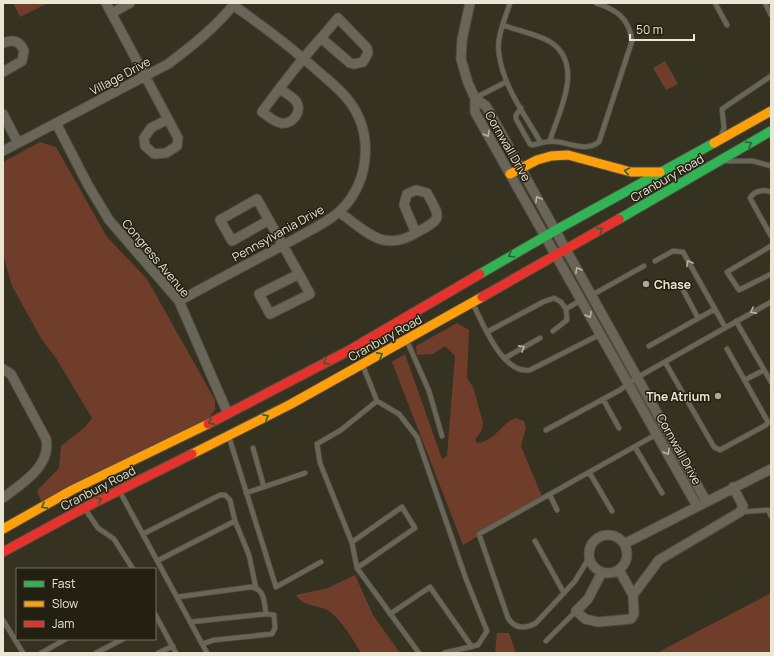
<svg xmlns="http://www.w3.org/2000/svg" width="774" height="656" font-family="Manrope,sans-serif">
  <style>
    .green { fill: #703d2b }
    .lines { fill: none; stroke-linecap: round; stroke-linejoin: round }
    .lane-casing { stroke: #524e3f; stroke-width: 6 }
    .street-casing { stroke: #524e3f; stroke-width: 11 }
    .fast-casing { stroke: #524e3f; stroke-width: 11 }
    .slow-casing { stroke: #524e3f; stroke-width: 11 }
    .jam-casing { stroke: #524e3f; stroke-width: 11 }
    .lane { stroke: #696659; stroke-width: 4.5 }
    .street { stroke: #696659; stroke-width: 9 }
    .fast { stroke: #30b455; stroke-width: 9 }
    .slow { stroke: #ff9f0a; stroke-width: 9 }
    .jam { stroke: #e5322d; stroke-width: 9 }
    .oneway { stroke: #b6b3a3 }
    .oneway2 { stroke: #296330 }
    .poi-dot { fill: #aba795; stroke: #232012; stroke-width: 1.5 }
    .labels { text-anchor: middle; dominant-baseline: central; stroke-width: 3; stroke-linejoin: round; paint-order: stroke }
    .street-label { font-size: 12px; fill: #eae6d4; stroke: #232012 }
    .poi-label { font-size: 12px; font-weight: bold; fill: #eae6d4; stroke: #232012; text-anchor: start }
  </style>
  <rect width="100%" height="100%" fill="#363221"/>
  <path class="green" d="M13 3H48L20 17Z
    M665 61 678 84 666 90 653 68Z
    M40 142 56 147 107 237 147 279 215 400V410L208 419 41 501 37 491 59 468 61 446 85 427 92 418 56 358 42 340 12 286 3 255V162Z
    M457 323 469 330 467 378 473 387 483 422 482 430 475 440 478 443C495 441 500 425 515 418L524 421 526 427 521 446 543 499 463 545 392 362 405 354 442 459 447 456 455 356 445 346 433 354 417 355 416 346Z
    M355 575 373 615 400 653H361C355 642 339 617 329 611 317 604 305 608 296 595L328 588Z
    M771 593V653H657L668 647Z
    M497 633H509L516 653H495Z"/>
  <g class="lines">
    <g class="lane-casing">
      <path id="lane" d="M510 3C505 19 496 38 499 54 503 86 525 115 541 143 561 136 582 155 599 142L632 41C629 18 617 10 596 3
        M715 3 727 25
        M765 3 771 15
        M503 25C518 31 539 34 552 43 584 66 559 112 550 140
        M475 98 506 82
        M521 108 516 115V119L530 144 532 145 541 143
        M721 136 724 128 722 109 771 76
        M726 161H753L771 166
        M771 192C763 189 754 191 750 198L771 236
        M771 246 727 272 739 290 771 274
        M655 261 673 251 683 252 725 327
        M680 284 698 318
        M592 295 644 266
        M473 304C483 324 503 375 530 370L601 334
        M736 321 771 382
        M553 331 567 320 566 309
        M487 332 543 302 554 298 561 302 566 309 581 300
        M407 341 429 391 442 436
        M649 346 715 309
        M505 358 540 338
        M665 362 714 447 720 450 766 425 768 422 727 349
        M363 366 377 401 399 414 417 437 466 579 487 631 478 645 444 653
        M745 380 764 370
        M603 399 619 428
        M377 401 341 430 317 444 320 463 352 543 357 568 419 653
        M546 430 620 390 638 377 771 302
        M229 437 276 587 321 562
        M635 447 662 493
        M253 448 264 487
        M589 472 612 511
        M120 492 207 653
        M246 493 305 473
        M550 495 557 510
        M85 509 98 528 114 539 133 569
        M740 512 768 510 771 516
        M235 521 249 555 256 588
        M143 534 220 495H225L230 500 235 521 157 561
        M535 541 564 593
        M352 542 402 507 415 528 357 568
        M589 558 575 581 536 623C525 629 515 629 508 618L479 534 657 434
        M177 597 251 587C265 589 264 602 266 614
        M155 614 176 653
        M390 614 430 587 472 647
        M3 620 23 653
        M190 622 266 614 274 615 275 628 272 634 214 640 202 644
        M546 641 576 611
        M41 653 66 639
        M96 653 123 639
        M158 653 173 646"/>
    </g>
    <g class="street-casing">
      <path id="street" d="M106 3 168 119
        M470 3 462 40 461 59 468 83 475 98V112L697 506
        M112 13 130 3
        M338 18 367 48 368 53 363 62 354 64 350 63 321 38Z
        M3 43C13 39 20 41 24 51L22 61 3 72
        M280 89C284 92 291 96 295 100 304 110 293 125 281 123 274 122 268 116 262 112 281 86 300 61 321 38
        M475 98 486 106 706 501
        M3 114 18 143
        M168 119 178 138 177 146 166 153 154 154 145 146 144 138 151 128Z
        M56 123 88 185 109 220 179 301 228 414
        M3 151 168 64C192 46 216 27 235 3
        M416 190 427 193C441 219 443 218 416 233L404 205 407 194Z
        M339 212C366 231 383 253 416 233
        M269 220 232 241 220 220 257 199 299 274
        M299 274 310 294 270 314 259 294Z
        M179 301C217 280 255 260 293 240 310 230 331 221 344 207 370 178 373 132 349 101 341 90 329 81 319 72 292 48 263 26 233 5
        M3 369 11 374 46 439C52 466 21 484 3 498
        M589 554a19 19 0 1 1 38 0a19 19 0 1 1-38 0Z
        M624 544 771 469
        M619 570 633 595
        M602 572 588 599 576 611 585 619 598 622 631 619 634 614 633 595 659 560 740 512 743 506 733 487"/>
    </g>
    <g class="fast-casing">
      <path id="fast" d="M619 219 771 131
        M480 274 556 230 714 143"/>
    </g>
    <g class="slow-casing">
      <path id="slow" d="M714 143 771 111
        M510 174 537 160 551 156 568 155 631 172H660
        M192 454 291 404 482 297
        M3 529 72 490 208 424"/>
    </g>
    <g class="jam-casing">
      <path id="jam" d="M482 297 619 219
        M208 424 348 351 480 274
        M3 552 84 508 192 454"/>
    </g>
    <use href="#lane" class="lane"/>
    <use href="#street" class="street"/>
    <use href="#fast" class="fast"/>
    <use href="#slow" class="slow"/>
    <use href="#jam" class="jam"/>
  </g>
  <defs><path id="oneway-chevron" d="M-2-3.5L2.5 0L-2 3.5" fill="none" stroke-width="1.6" stroke-linecap="round" stroke-linejoin="round"/></defs>
  <g class="oneway">
    <use href="#oneway-chevron" transform="translate(487 134) rotate(60)"/>
    <use href="#oneway-chevron" transform="translate(538 199) rotate(-119)"/>
    <use href="#oneway-chevron" transform="translate(689 263) rotate(-119)"/>
    <use href="#oneway-chevron" transform="translate(578 270) rotate(-119)"/>
    <use href="#oneway-chevron" transform="translate(753 311) rotate(151)"/>
    <use href="#oneway-chevron" transform="translate(589 315) rotate(61)"/>
    <use href="#oneway-chevron" transform="translate(522 348) rotate(-29)"/>
    <use href="#oneway-chevron" transform="translate(667 452) rotate(61)"/>
  </g>
  <g class="oneway2">
    <use href="#oneway-chevron" transform="translate(749 144) rotate(-31)"/>
    <use href="#oneway-chevron" transform="translate(627 171) rotate(-168)"/>
    <use href="#oneway-chevron" transform="translate(600 230) rotate(-30)"/>
    <use href="#oneway-chevron" transform="translate(511 255) rotate(150)"/>
    <use href="#oneway-chevron" transform="translate(380 355) rotate(-29)"/>
    <use href="#oneway-chevron" transform="translate(326 362) rotate(152)"/>
    <use href="#oneway-chevron" transform="translate(266 417) rotate(-27)"/>
    <use href="#oneway-chevron" transform="translate(211 422) rotate(154)"/>
    <use href="#oneway-chevron" transform="translate(99 500) rotate(-26)"/>
    <use href="#oneway-chevron" transform="translate(44 506) rotate(151)"/>
  </g>
  <g class="poi-dot">
    <circle cx="646" cy="284" r="4"/>
    <circle cx="718" cy="396" r="4"/>
  </g>
  <g class="labels">
    <g class="street-label">
      <text transform="translate(120 76) rotate(-28)">Village Drive</text>
      <text transform="translate(508 146) rotate(60)">Cornwall Drive</text>
      <text transform="translate(667 178) rotate(-30)">Cranbury Road</text>
      <text transform="translate(278 233) rotate(-29)">Pennsylvania Drive</text>
      <text transform="translate(156 258) rotate(50)">Congress Avenue</text>
      <text transform="translate(385 338) rotate(-29)">Cranbury Road</text>
      <text transform="translate(679 449) rotate(61)">Cornwall Drive</text>
      <text transform="translate(98 488) rotate(-27)">Cranbury Road</text>
    </g>
    <g class="poi-label">
      <text x="654" y="284">Chase</text>
      <text x="710" y="396" text-anchor="end">The Atrium</text>
    </g>
  </g>
  <rect width="774" height="656" fill="none" stroke="#eae6d4" stroke-width="8"/>
  <rect x="16" y="568" width="140" height="72" fill="#232012" stroke="#736f60"/>
  <rect x="24" y="581" width="20" height="6" fill="#30b455" stroke="#736f60"/>
  <text x="52" y="588" font-size="12" fill="#eae6d4">Fast</text>
  <rect x="24" y="601" width="20" height="6" fill="#ff9f0a" stroke="#736f60"/>
  <text x="52" y="608" font-size="12" fill="#eae6d4">Slow</text>
  <rect x="24" y="621" width="20" height="6" fill="#e5322d" stroke="#736f60"/>
  <text x="52" y="628" font-size="12" fill="#eae6d4">Jam</text>
  <path d="M630 34v6h64v-6" fill="none" stroke="#eae6d4" stroke-width="2"/>
  <text x="636" y="34" font-size="12" fill="#eae6d4" stroke="#232012" stroke-width="3" paint-order="stroke">50 m</text>
</svg>
